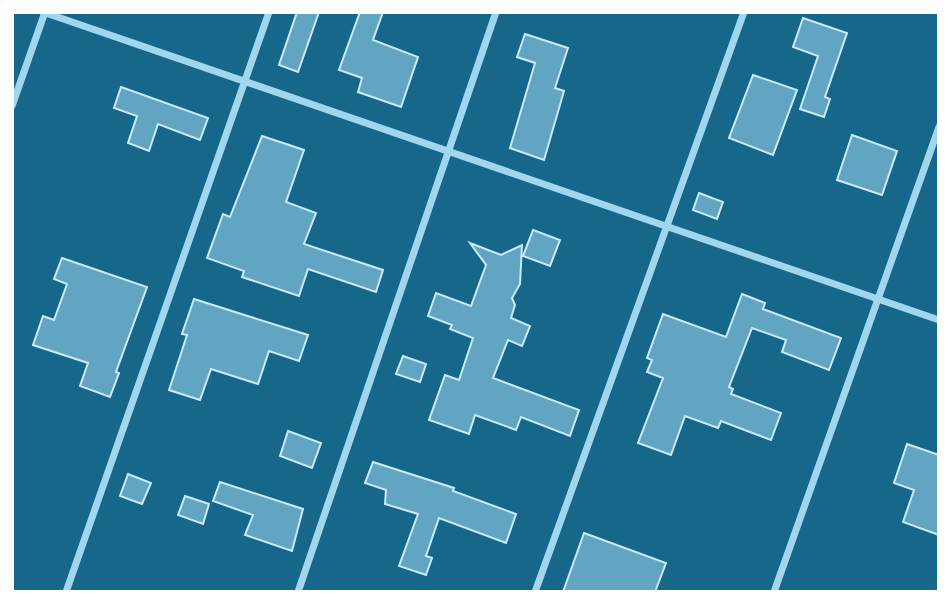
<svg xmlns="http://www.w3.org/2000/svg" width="951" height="604" font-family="'Work Sans',sans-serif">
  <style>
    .building { fill: #62a5c2; stroke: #c6ebfa; stroke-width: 2 }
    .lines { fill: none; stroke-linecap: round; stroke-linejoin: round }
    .street { stroke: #a0d7ef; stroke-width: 7 }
  </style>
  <rect width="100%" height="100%" fill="#17678b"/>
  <path class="building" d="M297 12H319L298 72 279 65Z
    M360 12H383L373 40 418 57 401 107 358 92 362 78 339 70Z
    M803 18 847 33 825 97 830 99 824 117 800 109 818 56 793 47Z
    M525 34 568 48 555 88 564 91 544 160 510 148 535 63 517 57Z
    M753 75 797 90 773 155 729 138Z
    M121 87 208 118 200 140 158 124 149 151 128 143 137 116 114 108Z
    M852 135 897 151 882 195 837 180Z
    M262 136 304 150 286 202 316 213 304 244 383 270 376 292 308 269 299 296 242 277 244 271 207 258 223 214 230 217Z
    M699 193 723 202 717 219 693 210Z
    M533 230 560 240 550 266 523 256Z
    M470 243 501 255 522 245 520 284 512 298 515 305 511 318 530 326 522 346 508 340 493 378 579 410 570 436 521 417 516 430 475 415 469 434 429 420 445 375 459 380 473 338 450 329 452 325 428 316 436 293 471 306 486 265Z
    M62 258 147 287 116 372 119 373 110 397 80 386 88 363 33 345 43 316 54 320 67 284 54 279Z
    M742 294 765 303 763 309 841 338 829 370 782 352 786 340 752 328 729 387 733 389 731 394 781 413 771 440 721 421 718 428 685 416 671 455 638 443 663 378 647 372 652 360 647 358 663 314 726 337Z
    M194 299 308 335 299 361 269 351 258 384 211 369 200 400 169 390 187 335 182 334Z
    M403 356 426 364 420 382 396 374Z
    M288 431 321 443 312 468 280 456Z
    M907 444 939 455V535L903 522 914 490 894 483Z
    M373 462 454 488 453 491 516 514 506 543 439 518 426 556 432 558 426 575 399 566 418 514 385 504 386 490 365 483Z
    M128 474 151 483 142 504 120 496Z
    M220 482 303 509 292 551 245 535 253 515 213 501Z
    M185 496 209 504 203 524 178 515Z
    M584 533 666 563 655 592H563Z"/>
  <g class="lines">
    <path class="street" d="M43 12 939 320
      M12 106 45 12
      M66 592 269 12
      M298 592 496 12
      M535 592 744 12
      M774 592 939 127"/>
  </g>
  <rect width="951" height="604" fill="none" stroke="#ffffff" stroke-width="28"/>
</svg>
